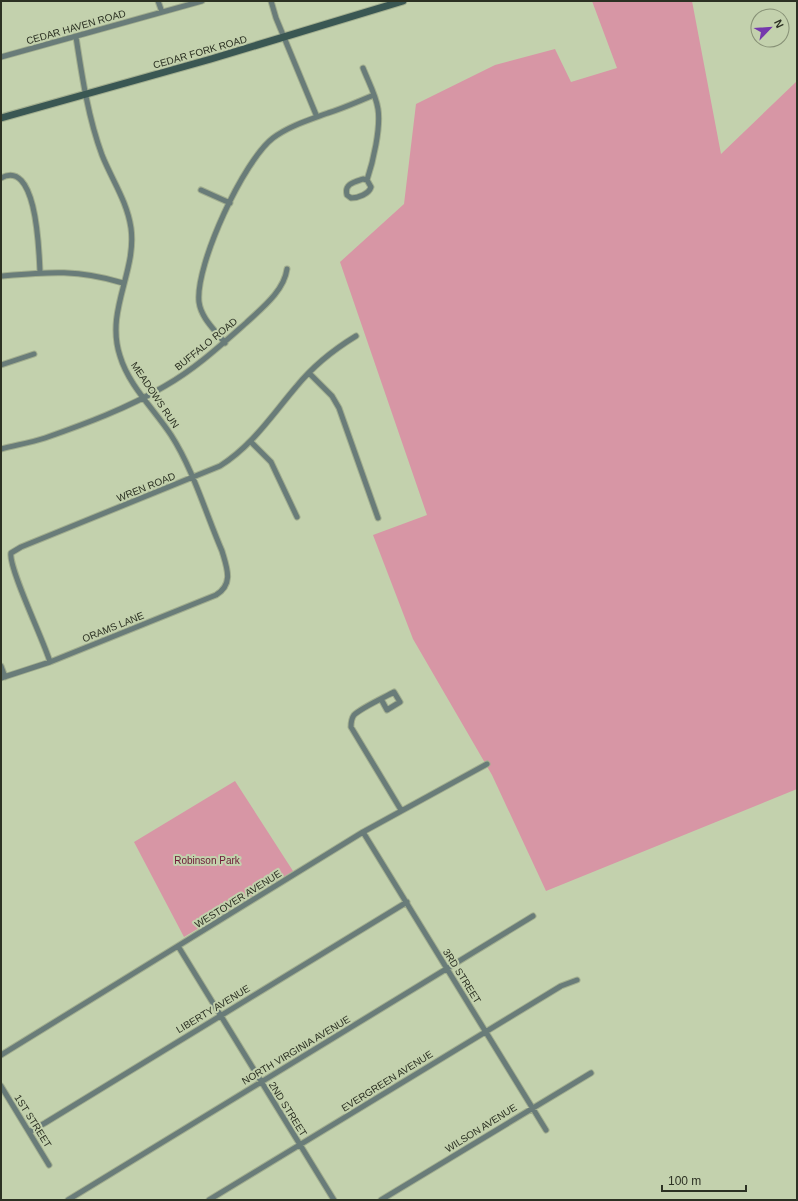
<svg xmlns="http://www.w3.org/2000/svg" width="798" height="1201" font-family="Arial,sans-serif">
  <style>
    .green { fill: #d796a5 }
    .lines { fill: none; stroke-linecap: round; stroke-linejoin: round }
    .street-casing { stroke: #a2ae8f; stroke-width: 7 }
    .secondary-casing { stroke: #a2ae8f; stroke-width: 9 }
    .street { stroke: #697c79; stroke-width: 5 }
    .secondary { stroke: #3a5753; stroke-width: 7 }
    .labels { text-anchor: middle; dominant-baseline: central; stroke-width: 4; stroke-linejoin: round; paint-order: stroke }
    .street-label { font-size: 10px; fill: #2c3123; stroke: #c3d1ad }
    .park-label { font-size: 10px; fill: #6a1834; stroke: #c3d1ad }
  </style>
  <rect width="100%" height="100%" fill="#c3d1ad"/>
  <path class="green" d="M592 1H692L721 154 797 81V789L546 891 492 775 413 639 373 535 427 515 340 262 404 204 416 104 495 65 555 49 571 82 617 68Z
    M235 781 293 871 184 937 134 842Z"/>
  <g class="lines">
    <g class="street-casing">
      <path id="street" d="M158 1 162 12
        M271 1 276 18 317 117
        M1 57 202 1
        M363 68C368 81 376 95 378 109 381 128 373 162 367 180L371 187C369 194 358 198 351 198L347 195C344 184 354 182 363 179L367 180
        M1 178C37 158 39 252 40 272
        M201 190 230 203
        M1 276C48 272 77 269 123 283
        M225 343C215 330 201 318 199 302 195 265 244 160 273 138 289 126 309 120 328 113 344 108 359 101 374 95
        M1 365 34 354
        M309 373 332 396 339 408 378 518
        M251 442 271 462 297 517
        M1 449C16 445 30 443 45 438 85 424 128 408 165 386 195 369 220 346 246 323 262 308 284 291 287 269
        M50 662C44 641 8 567 11 553L21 547 220 466C252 446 272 415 296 387 313 366 333 350 356 336
        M1 666 5 677
        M1 678 50 662 216 595C234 584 227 568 222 551 206 514 193 469 171 435 154 409 129 386 120 356 105 310 137 272 131 228 127 201 112 180 102 155 88 117 82 76 76 37
        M381 699 387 710 400 702 394 692C385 697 361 708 354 715 351 719 351 723 351 727L401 810
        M363 832 546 1130
        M178 946 334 1200
        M1 1055 363 832 487 764
        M1 1086 49 1165
        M29 1132 45 1123 407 902
        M68 1200 533 916
        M209 1200 561 986 577 980
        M381 1200 591 1073"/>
    </g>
    <g class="secondary-casing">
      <path id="secondary" d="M1 118 211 59 403 1"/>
    </g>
    <use href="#street" class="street"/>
    <use href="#secondary" class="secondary"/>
  </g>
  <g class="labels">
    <g class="street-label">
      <text transform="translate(76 27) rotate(-16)">CEDAR HAVEN ROAD</text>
      <text transform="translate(200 52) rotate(-16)">CEDAR FORK ROAD</text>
      <text transform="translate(206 344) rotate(-39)">BUFFALO ROAD</text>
      <text transform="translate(155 395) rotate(56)">MEADOWS RUN</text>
      <text transform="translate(146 487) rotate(-22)">WREN ROAD</text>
      <text transform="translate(113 627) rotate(-22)">ORAMS LANE</text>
      <text transform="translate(238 899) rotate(-32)">WESTOVER AVENUE</text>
      <text transform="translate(462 976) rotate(58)">3RD STREET</text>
      <text transform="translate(213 1009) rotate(-31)">LIBERTY AVENUE</text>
      <text transform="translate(296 1050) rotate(-31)">NORTH VIRGINIA AVENUE</text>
      <text transform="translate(387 1081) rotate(-32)">EVERGREEN AVENUE</text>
      <text transform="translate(288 1109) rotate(58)">2ND STREET</text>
      <text transform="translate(33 1121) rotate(58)">1ST STREET</text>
      <text transform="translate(481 1128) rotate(-32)">WILSON AVENUE</text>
    </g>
    <g class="park-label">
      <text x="207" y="860">Robinson Park</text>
    </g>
  </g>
  <rect width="798" height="1201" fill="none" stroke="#2c3123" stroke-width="4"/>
  <g transform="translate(770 28) rotate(65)"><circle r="19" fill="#c3d1ad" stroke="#879176"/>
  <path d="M0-3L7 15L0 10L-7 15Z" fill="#7538ad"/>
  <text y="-6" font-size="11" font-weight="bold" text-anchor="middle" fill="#2c3123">N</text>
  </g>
  <path d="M662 1185v6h84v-6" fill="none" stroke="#2c3123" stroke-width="2"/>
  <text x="668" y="1185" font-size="12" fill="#2c3123" stroke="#c3d1ad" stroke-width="3" paint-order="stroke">100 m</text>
</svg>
